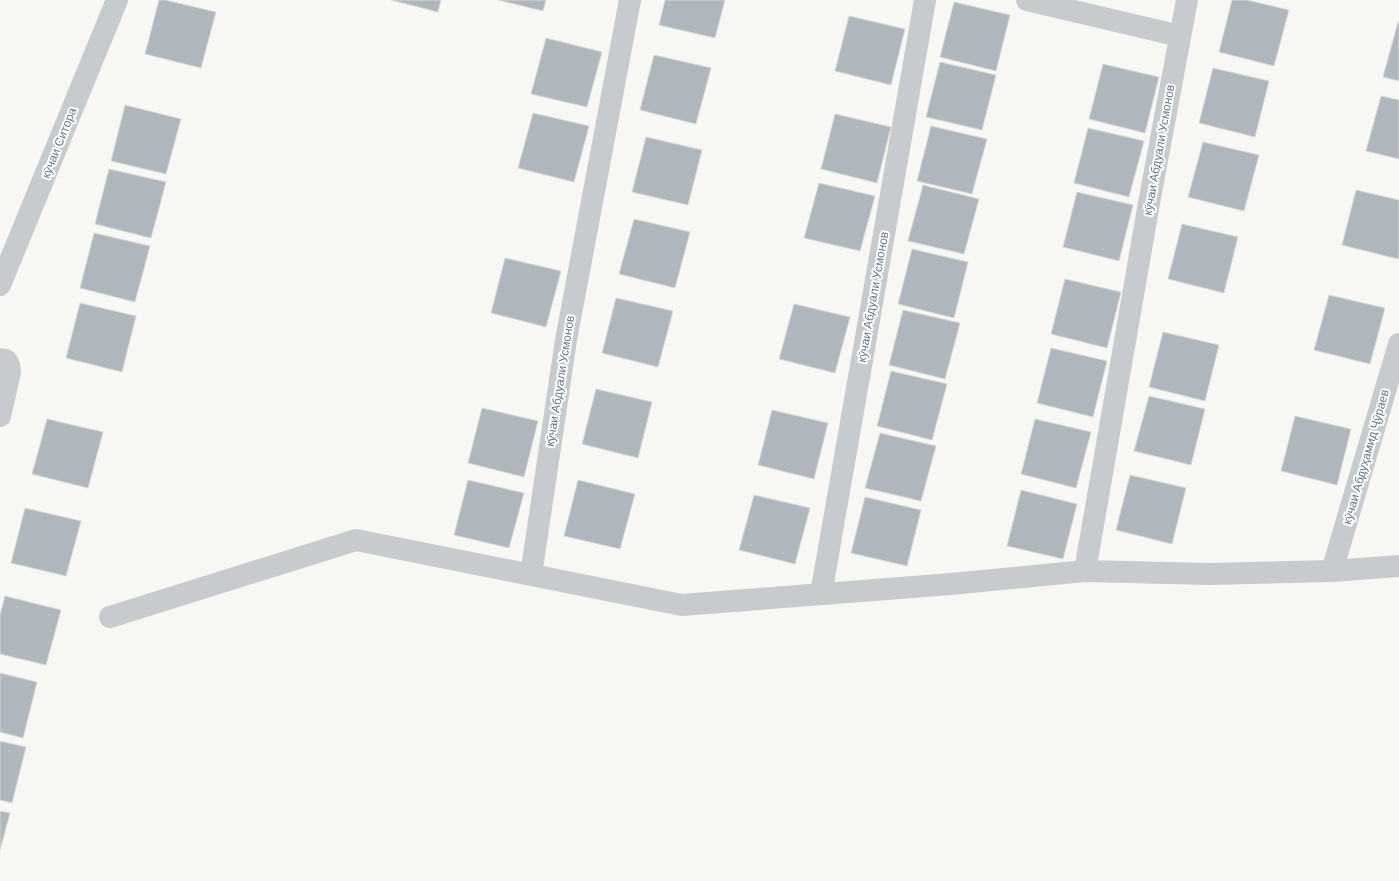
<svg xmlns="http://www.w3.org/2000/svg" width="1399" height="881" font-family="Arial,sans-serif">
  <style>
    .building { fill: #afb6bd; stroke: #d9d9d7 }
    .lines { fill: none; stroke-linecap: round; stroke-linejoin: round }
    .street { stroke: #c7cbce; stroke-width: 22 }
    .labels { text-anchor: middle; dominant-baseline: central; stroke-width: 4; stroke-linejoin: round; paint-order: stroke }
    .street-label { font-size: 12px; fill: #657587; stroke: #fff }
  </style>
  <rect width="100%" height="100%" fill="#f7f8f4"/>
  <path class="building" d="M159 0H165L216 12 201 68 145 54Z
    M391 0H441L438 12Z
    M498 0H546L543 11Z
    M665 0H725L715 38 659 25Z
    M1232 0H1247L1289 10 1274 66 1219 52Z
    M954 2 1010 15 996 71 940 57Z
    M849 16 905 29 891 85 835 71Z
    M1398 22H1399V81L1383 77Z
    M546 38 602 52 587 107 531 94Z
    M654 55 711 68 696 124 640 110Z
    M940 62 996 75 982 130 926 117Z
    M1103 64 1159 77 1145 133 1089 119Z
    M1213 68 1269 81 1255 137 1199 123Z
    M1381 96 1399 100V159L1366 151Z
    M125 105 181 119 166 174 111 161Z
    M533 113 589 126 574 182 518 168Z
    M835 114 891 127 877 183 821 169Z
    M931 126 987 139 972 194 917 181Z
    M1088 128 1144 141 1129 197 1074 183Z
    M646 137 702 150 688 205 632 192Z
    M1203 142 1259 155 1244 211 1188 197Z
    M109 169 166 182 151 238 95 224Z
    M819 183 875 196 860 251 804 238Z
    M923 185 979 199 964 254 908 241Z
    M1356 190 1399 200V254L1398 259 1342 245Z
    M1077 192 1133 205 1119 261 1063 247Z
    M634 219 690 232 675 288 619 274Z
    M1182 224 1238 237 1224 293 1168 279Z
    M94 233 150 246 135 302 80 288Z
    M912 249 968 262 954 318 898 304Z
    M505 258 561 271 546 327 491 313Z
    M1065 279 1121 292 1107 348 1051 334Z
    M1329 295 1385 308 1370 364 1314 350Z
    M616 298 673 311 658 367 602 353Z
    M80 303 136 316 122 372 66 358Z
    M794 304 850 317 835 373 779 359Z
    M903 310 960 323 945 379 889 365Z
    M1163 332 1219 345 1205 401 1149 387Z
    M1051 348 1107 361 1093 417 1037 403Z
    M891 371 947 384 932 440 877 426Z
    M596 389 652 402 638 458 582 444Z
    M1149 396 1205 409 1191 465 1134 451Z
    M482 408 538 421 524 477 468 463Z
    M772 410 828 423 814 479 758 465Z
    M1295 416 1351 429 1337 485 1281 471Z
    M47 419 103 432 88 488 32 474Z
    M1035 419 1091 432 1076 488 1021 474Z
    M880 433 936 446 921 501 865 488Z
    M1130 475 1186 488 1172 544 1116 530Z
    M468 480 524 493 509 548 454 535Z
    M578 480 635 494 620 549 564 536Z
    M1021 490 1077 504 1063 559 1007 546Z
    M754 495 810 508 795 564 739 550Z
    M865 497 921 510 907 566 851 553Z
    M25 508 81 521 66 576 11 563Z
    M5 596 61 610 46 665 0 654V615Z
    M0 673 37 682 23 738 0 732Z
    M0 741 26 747 12 803 0 800Z
    M0 811 10 813 0 850Z"/>
  <g class="lines">
    <path class="street" d="M1027 0 1180 36
      M0 285 117 0
      M0 359 6 360 9 365 10 372 0 416
      M1085 571 1149 203 1187 0
      M1332 571 1399 344
      M531 575 566 340 630 0
      M821 594 925 0
      M110 617 356 540 682 605 951 584 1085 571 1209 574 1332 571 1399 566"/>
  </g>
  <g class="labels">
    <g class="street-label">
      <text transform="translate(59 143) rotate(-68)">кӯчаи Ситора</text>
      <text transform="translate(1159 150) rotate(-80)">кӯчаи Абдуали Усмонов</text>
      <text transform="translate(873 297) rotate(-80)">кӯчаи Абдуали Усмонов</text>
      <text transform="translate(560 381) rotate(-81)">кӯчаи Абдуали Усмонов</text>
      <text transform="translate(1366 457) rotate(-74)">кӯчаи Абдуҳамид Ҷӯраев</text>
    </g>
  </g>
</svg>
